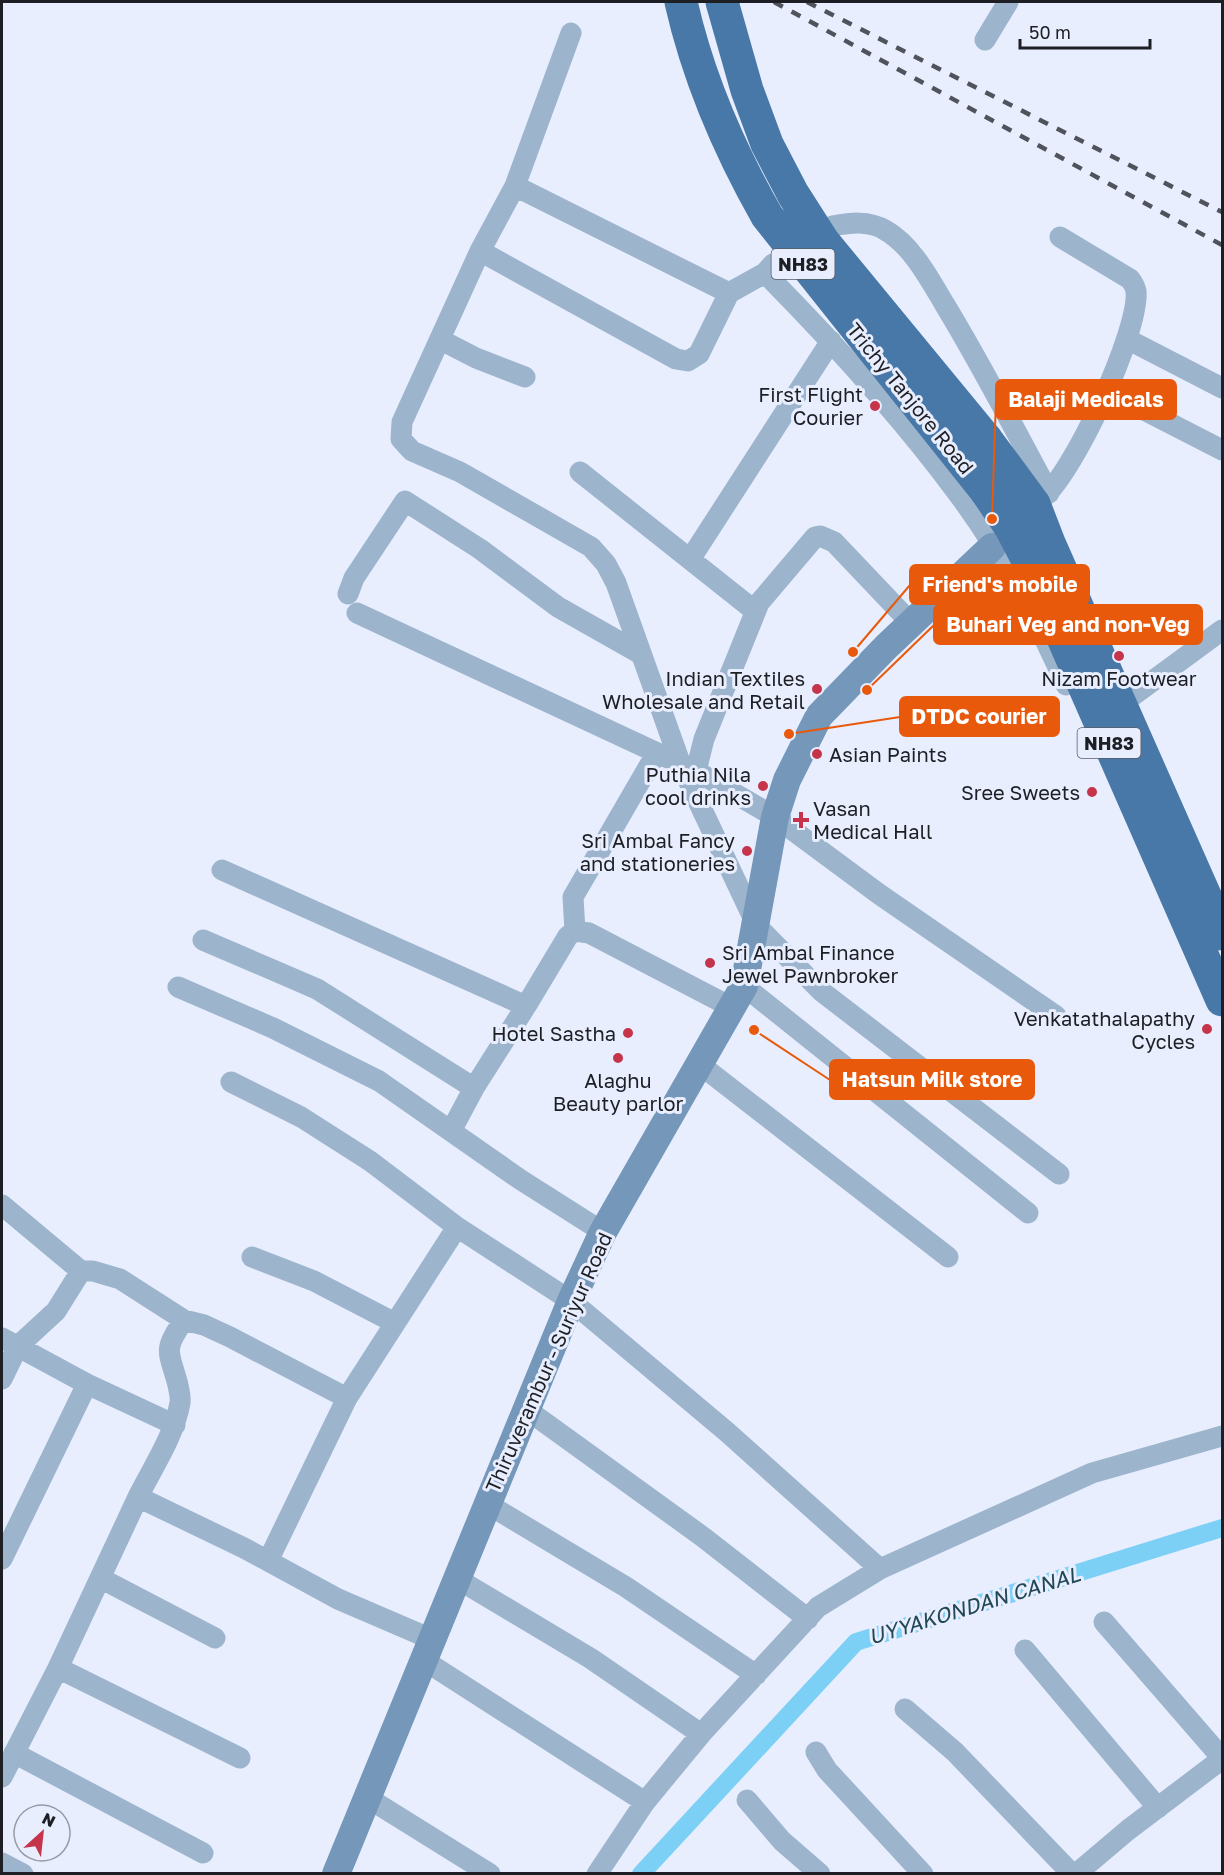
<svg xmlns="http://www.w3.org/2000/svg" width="1224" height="1875" font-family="'Golos Text',sans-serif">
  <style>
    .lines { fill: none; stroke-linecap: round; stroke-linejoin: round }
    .canal { stroke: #7cd0f5; stroke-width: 18 }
    .minor { stroke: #9cb4cc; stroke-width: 21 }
    .secondary { stroke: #7497ba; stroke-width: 28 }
    .trunk { stroke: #4878a7; stroke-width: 33 }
    .rail { stroke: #50535b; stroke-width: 4.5; stroke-dasharray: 10 10; stroke-linecap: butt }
    .trunk-bridge { stroke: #4878a7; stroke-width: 33 }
    .poi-dot { fill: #c5344a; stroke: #e8eefe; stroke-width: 2 }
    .labels { text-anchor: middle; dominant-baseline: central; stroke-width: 6; stroke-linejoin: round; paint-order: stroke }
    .shield { fill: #e8eefe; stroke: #5a5d66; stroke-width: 1.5 }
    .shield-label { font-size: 18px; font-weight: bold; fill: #1d1f25 }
    .poi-label { font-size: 20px; fill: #1d1f25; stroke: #e8eefe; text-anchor: end }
    .street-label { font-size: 20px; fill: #1d1f25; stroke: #e8eefe }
    .water-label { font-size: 21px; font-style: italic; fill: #224857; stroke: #e8eefe }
    .leader { fill: none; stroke: #e8590c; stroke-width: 2 }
    .callout-dot { fill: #e8590c; stroke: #e8eefe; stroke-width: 2 }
    .callout { fill: #e8590c; stroke: #e8590c; stroke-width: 2 }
    .callout-label { font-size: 21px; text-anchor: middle; font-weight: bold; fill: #fff }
  </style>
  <rect width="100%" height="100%" fill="#e8eefe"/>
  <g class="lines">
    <path class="canal" d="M641 1874 856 1642 1222 1528"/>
    <path class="minor" d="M571 33 515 186 480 251 402 422 401 439 412 451 460 472 591 547 606 564 616 583 681 765 757 926 821 991 1059 1174
      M985 40 1008 2
      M515 186 729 293 765 273 773 264
      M832 226C850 223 868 220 885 230 912 245 930 280 945 305 982 366 1015 430 1049 493
      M480 251 676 359 688 361 699 354 729 293
      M765 273C834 343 901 416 959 495 1001 551 1038 622 1066 685
      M1127 339 1222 388
      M441 340 476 358 525 377
      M1105 390 1222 450
      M580 472 755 611
      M1040 500C1072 478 1140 330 1136 291 1135 286 1133 283 1130 279L1060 237
      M691 558 831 341
      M348 594 354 578 405 501 480 549 558 607 641 654
      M357 613 696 771 775 817 879 894 1056 1016
      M1120 705 1222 630
      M696 771 704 739 759 603 815 537 820 536 834 542 911 623
      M222 870 526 1006 568 936 575 931 589 933 731 1007
      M575 931 573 897 656 754
      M203 940 317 989 474 1088
      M744 986 1028 1213
      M178 987 273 1028 379 1081 521 1180 603 1232
      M698 1063 948 1257
      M231 1082 301 1117 370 1161 457 1227
      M451 1131 474 1088 526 1006
      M2 1205 81 1271
      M252 1257 314 1281 395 1323
      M2 1338 87 1384 2 1559
      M2 1379 18 1346 56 1311 81 1271H93L120 1279 184 1320 204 1325 230 1337 347 1398
      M87 1384 175 1425
      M526 1409 703 1537 808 1619
      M138 1497C153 1467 174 1436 180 1403 181 1397 179 1391 178 1385 169 1351 162 1351 184 1320
      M486 1503 626 1587 756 1675
      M268 1561 347 1398 457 1227 571 1301 727 1432 880 1569
      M100 1578 215 1638
      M456 1578 590 1658 701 1734
      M1104 1622 1222 1758
      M1025 1650 1158 1808
      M422 1659 645 1802
      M58 1668 240 1758
      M905 1709 955 1752 1072 1874
      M816 1752 827 1770 923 1874
      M14 1753 203 1853
      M2 1777 58 1668 138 1497 244 1548 338 1599 431 1639
      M368 1798 490 1874
      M747 1800 782 1841 820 1874
      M2 1863 23 1874
      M597 1874 645 1802 701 1734 818 1607 880 1569 1092 1473 1222 1436
      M1076 1874 1128 1830 1222 1759"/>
    <path class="secondary" d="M336 1874 571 1301 603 1232 744 986 775 817 787 780 819 716 886 647 992 547"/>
    <path class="trunk" d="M986 439 1034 504 1049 543 1222 934
      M986 491 1011 528 1034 572 1222 1000"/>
    <path class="rail" d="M774 2 1222 245
      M807 2 1222 212"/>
    <path class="trunk-bridge" d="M681 2C698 77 729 149 767 216L986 491
      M722 2 747 90 767 144 793 194 823 241 986 439"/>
  </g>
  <g class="poi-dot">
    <circle cx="875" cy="406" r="6"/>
    <circle cx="1119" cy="656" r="6"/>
    <circle cx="817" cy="689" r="6"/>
    <circle cx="817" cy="754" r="6"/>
    <circle cx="763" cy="786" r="6"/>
    <circle cx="1092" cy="792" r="6"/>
    <path d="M798 811h6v6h6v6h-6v6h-6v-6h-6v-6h6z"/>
    <circle cx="747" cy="851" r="6"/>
    <circle cx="710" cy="963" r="6"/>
    <circle cx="1207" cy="1029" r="6"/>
    <circle cx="628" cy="1033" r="6"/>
    <circle cx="618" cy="1058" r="6"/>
  </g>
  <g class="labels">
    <g class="shield">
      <rect x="771.5" y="249" width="63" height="30" rx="4.5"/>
      <rect x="1077.5" y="728" width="63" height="30" rx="4.5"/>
    </g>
    <g class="shield-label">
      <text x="803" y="264">NH83</text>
      <text x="1109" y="743">NH83</text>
    </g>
    <g class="poi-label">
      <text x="863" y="394">First Flight<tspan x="863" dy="23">Courier</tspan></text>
      <text x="805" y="678">Indian Textiles<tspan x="805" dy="23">Wholesale and Retail</tspan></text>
      <text x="1119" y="678" text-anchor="middle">Nizam Footwear</text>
      <text x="829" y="754" text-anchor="start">Asian Paints</text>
      <text x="751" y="774">Puthia Nila<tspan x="751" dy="23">cool drinks</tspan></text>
      <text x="1080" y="792">Sree Sweets</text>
      <text x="813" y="808" text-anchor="start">Vasan<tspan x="813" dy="23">Medical Hall</tspan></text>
      <text x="735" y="840">Sri Ambal Fancy<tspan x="735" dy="23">and stationeries</tspan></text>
      <text x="722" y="952" text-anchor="start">Sri Ambal Finance<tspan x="722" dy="23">Jewel Pawnbroker</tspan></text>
      <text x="1195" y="1018">Venkatathalapathy<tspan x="1195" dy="23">Cycles</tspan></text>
      <text x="616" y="1033">Hotel Sastha</text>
      <text x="618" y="1080" text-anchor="middle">Alaghu<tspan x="618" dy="23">Beauty parlor</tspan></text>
    </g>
    <g class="street-label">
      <text transform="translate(911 398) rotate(51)">Trichy Tanjore Road</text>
      <text transform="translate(548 1362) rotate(-66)">Thiruverambur - Suriyur Road</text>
    </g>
    <g class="water-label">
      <text transform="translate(974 1605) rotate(-17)">UYYAKONDAN CANAL</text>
    </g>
  </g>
  <path class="leader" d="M992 519L996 399M853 652L910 585M867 690L934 625M789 734L900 717M754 1030L830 1080"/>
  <g class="callout-dot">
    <circle cx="992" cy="519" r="6"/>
    <circle cx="853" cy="652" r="6"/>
    <circle cx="867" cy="690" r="6"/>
    <circle cx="789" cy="734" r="6"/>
    <circle cx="754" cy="1030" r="6"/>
  </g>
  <g class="callout">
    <rect x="996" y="380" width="180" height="39" rx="6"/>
    <rect x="910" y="565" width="179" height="39" rx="6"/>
    <rect x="934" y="605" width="268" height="39" rx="6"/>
    <rect x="900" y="697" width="159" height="39" rx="6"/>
    <rect x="830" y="1060" width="204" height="39" rx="6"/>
  </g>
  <g class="callout-label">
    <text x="1086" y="407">Balaji Medicals</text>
    <text x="1000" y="592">Friend's mobile</text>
    <text x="1068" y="632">Buhari Veg and non-Veg</text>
    <text x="979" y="724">DTDC courier</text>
    <text x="932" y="1087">Hatsun Milk store</text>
  </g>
  <rect width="1224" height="1875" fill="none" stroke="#1d1f25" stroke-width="6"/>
  <g transform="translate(42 1833) rotate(27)"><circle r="28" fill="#e8eefe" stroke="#979ba7" stroke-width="1.5"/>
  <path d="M0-4.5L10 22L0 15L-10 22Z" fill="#c5344a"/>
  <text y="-9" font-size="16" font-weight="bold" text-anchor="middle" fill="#1d1f25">N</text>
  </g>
  <path d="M1020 39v9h130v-9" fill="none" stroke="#1d1f25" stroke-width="3"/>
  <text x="1029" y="39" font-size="18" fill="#1d1f25" stroke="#e8eefe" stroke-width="4.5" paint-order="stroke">50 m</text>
</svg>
